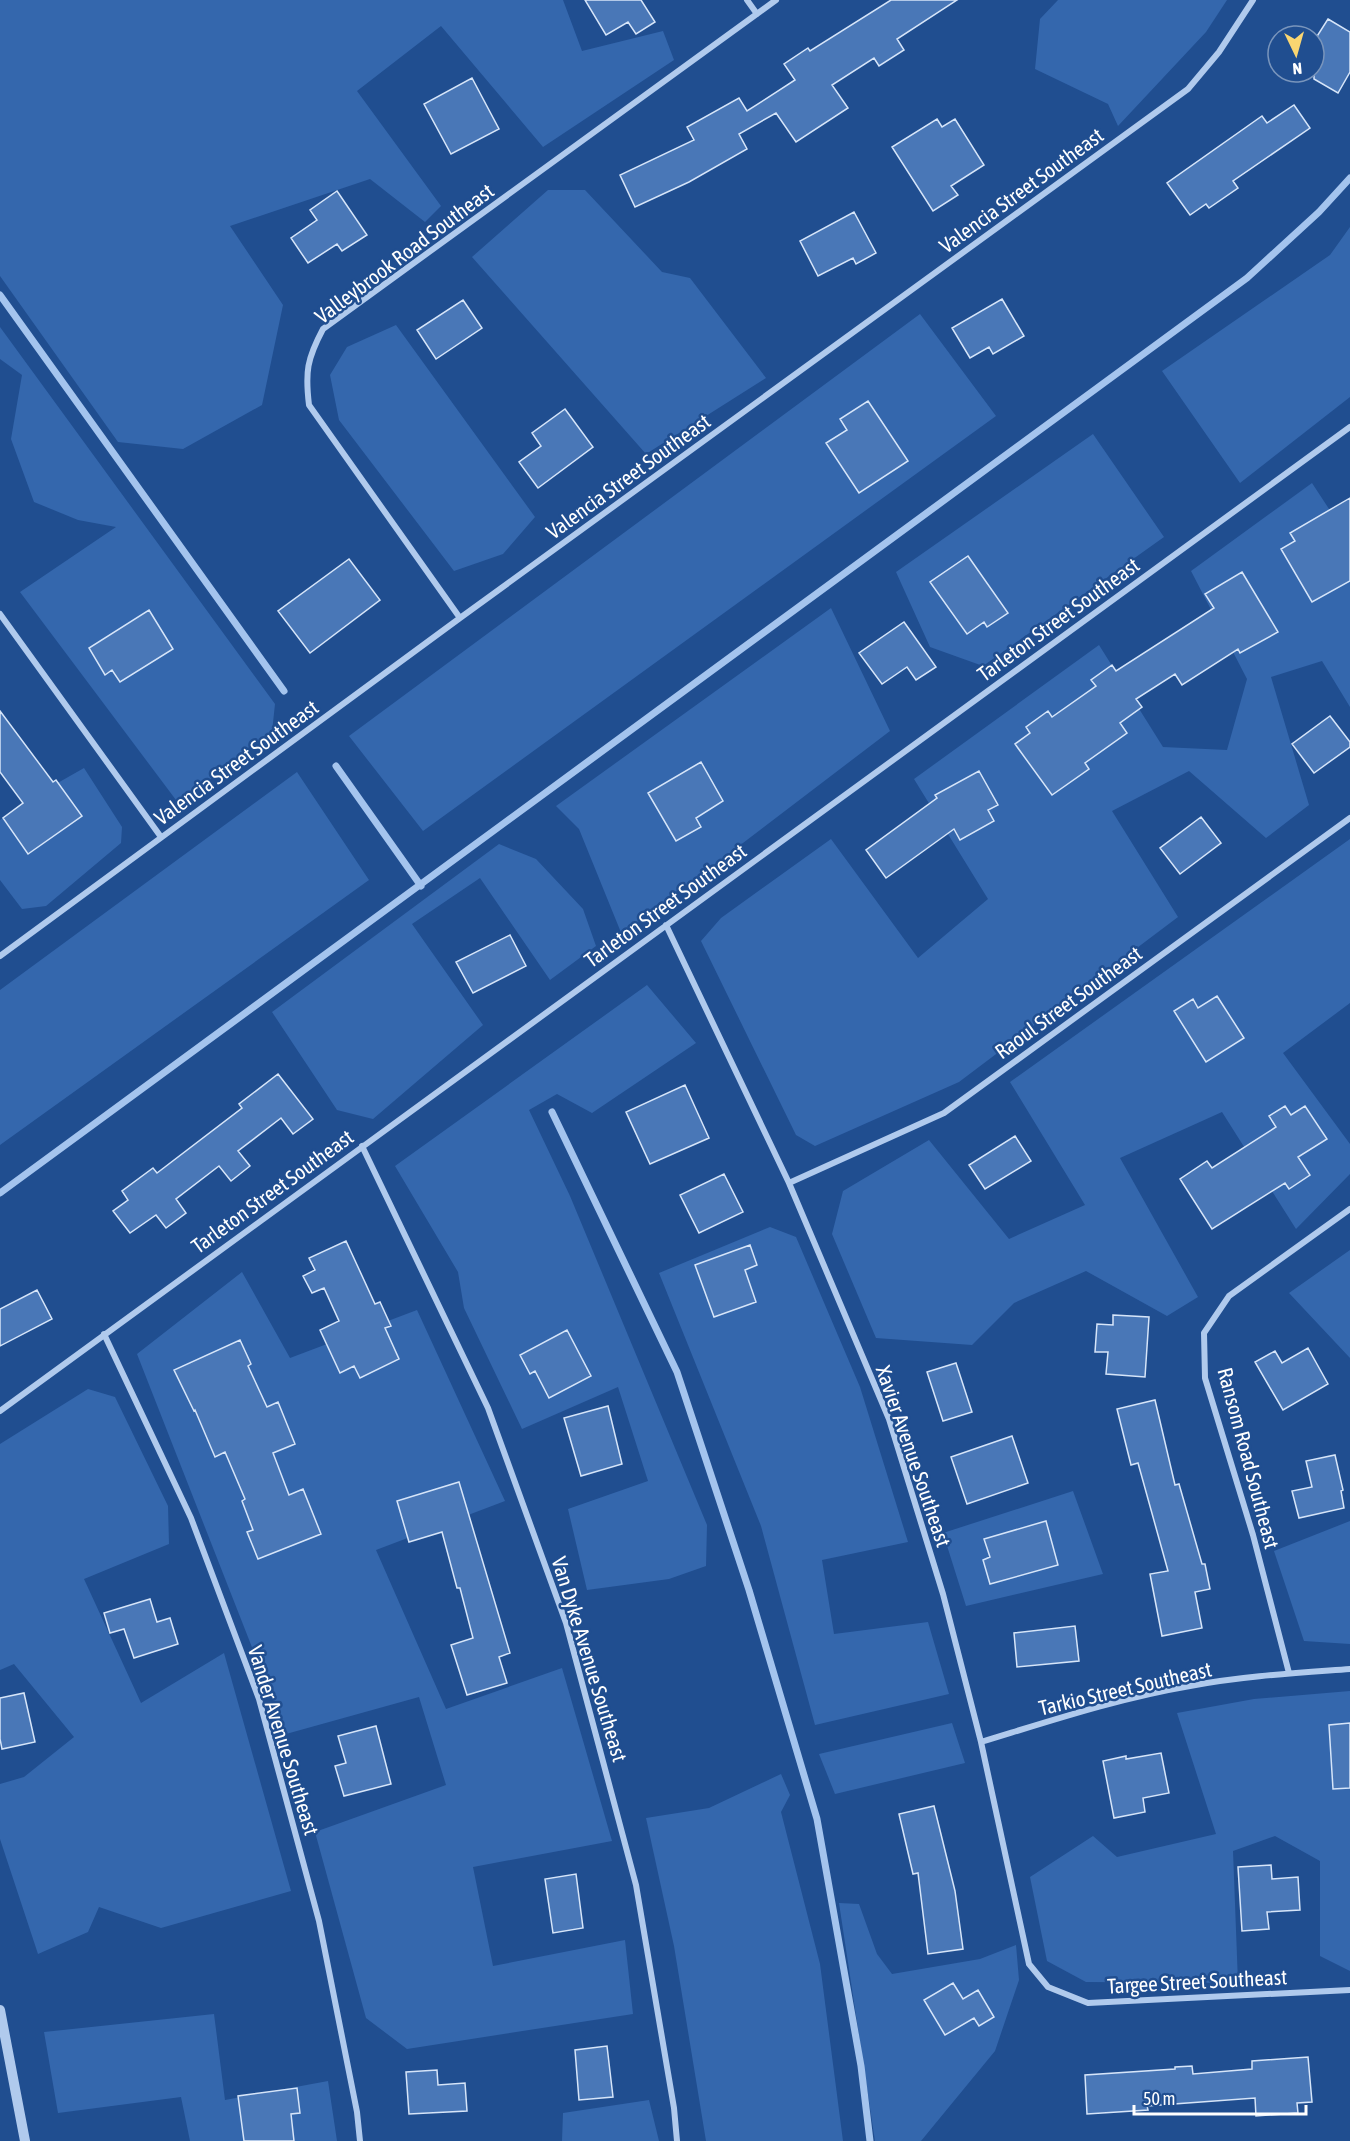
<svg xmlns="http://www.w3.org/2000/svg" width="1350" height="2141" font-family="'Asap Condensed',sans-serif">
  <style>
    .green { fill: #3467ad }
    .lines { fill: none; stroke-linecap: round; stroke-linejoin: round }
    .stream { stroke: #a4c4ee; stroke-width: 7 }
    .building { fill: #4977b7; stroke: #d6e5f9; stroke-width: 1.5 }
    .minor { stroke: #b0caed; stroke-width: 6 }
    .tertiary { stroke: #b0caed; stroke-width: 10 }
    .labels { text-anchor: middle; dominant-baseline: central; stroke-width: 5; stroke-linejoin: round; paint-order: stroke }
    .street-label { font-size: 21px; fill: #fff; stroke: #204e90 }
  </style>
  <rect width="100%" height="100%" fill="#204e90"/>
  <path class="green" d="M0 0H563L582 51 663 31 674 60 543 147 441 26 357 91 441 206 425 222 370 179 230 226 283 305 262 405 183 449 118 442 0 276Z
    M1058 0H1227L1206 32 1118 126 1108 104 1035 69 1040 19Z
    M548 190H585L662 272 690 278 766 378 646 454 472 257Z
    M1350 227V397L1240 483 1162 371 1330 255Z
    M920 314 996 416 423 831 349 736Z
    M396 325 535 517 503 554 454 571 339 420 330 375 347 347Z
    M0 327 275 704 272 732 179 804 20 592 116 527 78 520 34 502 11 439 22 375 0 359Z
    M1093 434 1164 537 983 666 930 647 896 572Z
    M1312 483 1350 541V707L1322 661 1271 677 1309 805 1266 838 1189 771 1112 811 1178 917 959 1082 815 1146 796 1135 701 941 721 918 831 839 918 958 988 899 914 779 1099 645 1163 747 1227 750 1247 679 1191 571Z
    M831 608 890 731 622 935 579 829 556 806Z
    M84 768 122 827 121 843 46 906 22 909 0 880V820L33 797Z
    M297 772 369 880 0 1145V990Z
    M1350 839V1003L1283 1053 1350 1144V1174L1296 1229 1222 1112 1120 1158 1198 1297 1167 1316 1086 1271 1014 1303 972 1345 876 1338 832 1234 843 1191 929 1140 1009 1239 1085 1205 1010 1082Z
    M499 844 536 859 583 909 596 946 550 980 480 878 412 924 483 1025 373 1119 337 1110 272 1012Z
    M647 985 696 1043 592 1113 557 1094 529 1110 570 1196 707 1525 706 1566 669 1579 587 1590 568 1509 648 1481 618 1387 522 1429 464 1308 458 1272 395 1166Z
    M770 1227 796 1237 860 1387 908 1542 822 1560 834 1634 928 1622 949 1694 815 1725 761 1526 659 1273Z
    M1350 1250V1358L1289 1293Z
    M242 1272 290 1358 417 1310 505 1501 376 1550 446 1709 562 1668 612 1841 473 1867 493 1966 625 1940 633 2014 407 2049 366 2018 315 1832 446 1785 419 1697 286 1734 137 1354Z
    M88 1389 115 1397 168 1506 169 1544 84 1579 141 1703 224 1653 291 1891 161 1928 99 1907 88 1932 38 1954 0 1839V1784L24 1777 74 1737 14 1664 0 1670V1444Z
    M1073 1491 1103 1574 966 1606 943 1533Z
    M1350 1521V1644L1304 1641 1274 1551Z
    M1350 1691V1971L1320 1956V1861L1275 1836 1233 1851 1238 1983 1086 1982 1047 1961 1030 1877 1093 1836 1117 1857 1216 1834 1177 1713 1254 1699Z
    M952 1723 965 1763 835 1794 819 1754Z
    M781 1774 790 1795 781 1812 820 1964 843 2141H706L674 1946 646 1818 709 1808Z
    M839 1903 859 1904 877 1954 892 1974 980 1959 1016 1945 1019 1980 995 2051 921 2141H875Z
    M214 2014 225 2100 328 2081 337 2141H190L181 2097 58 2113 44 2032Z
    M649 2100 659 2141H562L563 2113Z"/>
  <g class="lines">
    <path class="stream" d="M0 295 284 691
      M336 766 421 886
      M552 1112 677 1372 749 1590 817 1819 861 2066 870 2141
      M0 1193 1247 278 1319 212 1350 178"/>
  </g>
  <path class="building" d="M585 0H641L655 22 636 34 628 22 606 35Z
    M891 0H957L897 39 904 50 879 66 874 58 832 85 848 108 796 142 776 113 739 134 747 149 689 182 635 207 620 175 694 140 687 127 739 98 747 111 795 80 784 64 808 48 810 51Z
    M1328 19 1350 32V72L1338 93 1314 79V41Z
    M472 78 499 129 451 154 424 104Z
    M1294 105 1310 128 1233 181 1238 188 1209 208 1206 204 1190 215 1167 183 1262 116 1267 123Z
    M937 119 942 127 955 119 984 165 951 186 958 195 933 211 892 147Z
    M337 191 367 235 342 251 337 244 308 263 291 238 317 220 310 210Z
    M854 212 876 253 856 264 853 258 818 276 800 241Z
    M1002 299 1024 336 993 354 989 347 970 358 952 328Z
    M463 300 482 328 436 359 417 330Z
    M868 401 908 461 859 493 826 443 847 430 840 419Z
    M565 409 593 447 538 488 519 462 541 446 532 433Z
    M1350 498V581L1312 602 1281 549 1295 541 1290 533Z
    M968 556 1008 613 987 627 984 622 967 634 930 582Z
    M349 559 380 600 310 653 278 611Z
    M1242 572 1278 632 1240 653 1238 649 1182 685 1175 674 1136 699 1142 707 1120 723 1127 733 1085 763 1089 769 1052 795 1015 744 1030 733 1026 727 1048 711 1052 717 1096 686 1091 680 1112 665 1116 671 1214 608 1205 594Z
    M149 610 173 649 120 682 112 670 105 675 89 648Z
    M904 622 936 667 916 680 907 667 882 684 859 653Z
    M0 711 53 782 56 780 82 816 28 854 3 818 23 803 0 772Z
    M1330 716 1350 742V747L1314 773 1292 744Z
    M701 762 723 801 696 818 701 827 676 841 648 793Z
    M979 771 998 805 988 810 994 821 960 840 954 829 886 878 866 850 937 798 935 795Z
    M1201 817 1221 843 1180 874 1160 848Z
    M510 935 526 966 473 993 456 962Z
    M1217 996 1244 1038 1206 1062 1174 1011 1193 999 1198 1008Z
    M278 1074 313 1119 293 1134 281 1118 238 1151 250 1166 231 1181 219 1166 176 1199 186 1213 166 1228 156 1215 130 1233 113 1211 128 1200 122 1191 153 1168 157 1173 242 1108 239 1104Z
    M685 1085 709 1138 650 1164 626 1112Z
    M1285 1106 1291 1115 1305 1106 1327 1139 1298 1157 1310 1175 1289 1189 1285 1183 1212 1229 1180 1179 1207 1161 1212 1168 1276 1127 1269 1116Z
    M1015 1136 1031 1161 985 1189 969 1165Z
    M724 1174 743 1212 699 1233 680 1195Z
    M346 1241 375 1304 380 1302 391 1326 385 1328 399 1359 360 1378 354 1366 340 1373 320 1330 339 1321 324 1288 312 1293 303 1276 315 1270 309 1258Z
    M750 1245 757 1265 745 1270 756 1302 714 1317 695 1265Z
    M37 1290 52 1319 0 1346V1309Z
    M1113 1315 1149 1317 1145 1377 1106 1374 1108 1352H1095L1097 1324 1113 1325Z
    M567 1330 591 1376 549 1398 535 1371 530 1374 520 1355Z
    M240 1340 251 1364 248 1366 267 1407 278 1402 295 1444 273 1453 289 1495 303 1489 321 1534 258 1559 247 1532 253 1530 242 1501 245 1499 225 1452 215 1457 195 1410 194 1411 174 1370Z
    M1308 1348 1328 1384 1283 1410 1255 1362 1275 1351 1282 1363Z
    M956 1363 972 1412 943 1421 927 1372Z
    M1155 1400 1175 1485 1179 1484 1202 1564H1205L1210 1589 1195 1592 1202 1628 1162 1636 1150 1574 1168 1571 1138 1463 1131 1465 1117 1409Z
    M608 1406 622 1464 581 1476 564 1418Z
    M1012 1436 1028 1483 967 1504 951 1457Z
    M1335 1455 1343 1490 1341 1491 1344 1508 1299 1518 1292 1491 1312 1487 1306 1461Z
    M459 1482 510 1653 499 1657 507 1683 467 1695 451 1645 473 1638 460 1588H457L442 1532 409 1542 397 1501Z
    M1046 1521 1058 1565 990 1584 983 1560 990 1557 984 1539Z
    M150 1599 157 1622 170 1618 178 1644 134 1658 124 1629 110 1633 104 1613Z
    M1075 1626 1079 1661 1017 1667 1014 1633Z
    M24 1693 35 1742 2 1749 0 1739V1698Z
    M1350 1723V1788L1333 1789 1329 1725Z
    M376 1726 391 1784 344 1796 335 1766 346 1763 338 1736Z
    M1161 1753 1169 1793 1143 1798 1145 1812 1114 1818 1103 1761 1126 1756V1759Z
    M934 1806 955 1891 963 1949 928 1954 918 1873 913 1874 899 1814Z
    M1271 1865 1272 1879 1298 1877 1300 1910 1267 1912 1269 1929 1242 1931 1238 1867Z
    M576 1874 583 1928 553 1933 545 1879Z
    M953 1983 963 1999 978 1990 994 2017 979 2026 974 2018 945 2035 924 2000Z
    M607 2046 613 2097 579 2100 575 2050Z
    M1308 2057 1312 2102 1297 2103 1298 2113 1256 2116 1255 2098 1147 2106 1148 2110 1087 2114 1085 2075 1175 2069V2067L1192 2066 1193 2074 1252 2069V2061Z
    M437 2070 438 2085 465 2083 467 2111 409 2114 406 2072Z
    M297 2088 300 2113 291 2114 294 2141H244L238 2096Z"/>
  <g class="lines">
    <path class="minor" d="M747 0 757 14
      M0 614 161 837
      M460 618 309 405C305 372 307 359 323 329L776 0
      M666 925 789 1183 889 1419 943 1594 981 1742 1029 1964 1048 1987 1088 2003 1350 1990
      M0 956 460 618 1188 89 1219 52 1253 0
      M362 1146 488 1408 566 1623 636 1885 674 2108 677 2141
      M789 1183 944 1113 1350 818
      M104 1334 191 1518 259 1699 319 1921 357 2112 360 2141
      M0 1411 1350 427
      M1289 1673 1253 1535 1205 1378 1204 1333 1229 1296 1350 1209
      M981 1742C1050 1721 1119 1698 1190 1686 1243 1676 1297 1673 1350 1669"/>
    <path class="tertiary" d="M0 2010 25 2141"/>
  </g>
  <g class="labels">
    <g class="street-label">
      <text transform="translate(1021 190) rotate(-36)">Valencia Street Southeast</text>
      <text transform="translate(404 253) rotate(-37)">Valleybrook Road Southeast</text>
      <text transform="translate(628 476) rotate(-36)">Valencia Street Southeast</text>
      <text transform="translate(1058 619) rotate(-36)">Tarleton Street Southeast</text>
      <text transform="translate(236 762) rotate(-36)">Valencia Street Southeast</text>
      <text transform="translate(665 905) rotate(-36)">Tarleton Street Southeast</text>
      <text transform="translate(1068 1002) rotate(-36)">Raoul Street Southeast</text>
      <text transform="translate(272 1191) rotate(-36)">Tarleton Street Southeast</text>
      <text transform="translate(914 1456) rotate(71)">Xavier Avenue Southeast</text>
      <text transform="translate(1249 1458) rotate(75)">Ransom Road Southeast</text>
      <text transform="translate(590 1659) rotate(73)">Van Dyke Avenue Southeast</text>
      <text transform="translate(1125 1688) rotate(-13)">Tarkio Street Southeast</text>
      <text transform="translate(284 1740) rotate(73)">Vander Avenue Southeast</text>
      <text transform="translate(1197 1981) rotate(-3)">Targee Street Southeast</text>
    </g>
  </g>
  <g transform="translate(1296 54) rotate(175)"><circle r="28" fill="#204e90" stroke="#7995bc" stroke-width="1.5"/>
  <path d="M0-4.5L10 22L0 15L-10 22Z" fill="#fad671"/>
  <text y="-9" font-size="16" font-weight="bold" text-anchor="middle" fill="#ffffff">N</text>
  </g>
  <path d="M1134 2105v9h172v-9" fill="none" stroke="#ffffff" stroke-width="3"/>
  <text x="1143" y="2105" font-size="18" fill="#ffffff" stroke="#204e90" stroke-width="4.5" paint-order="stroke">50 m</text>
</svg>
